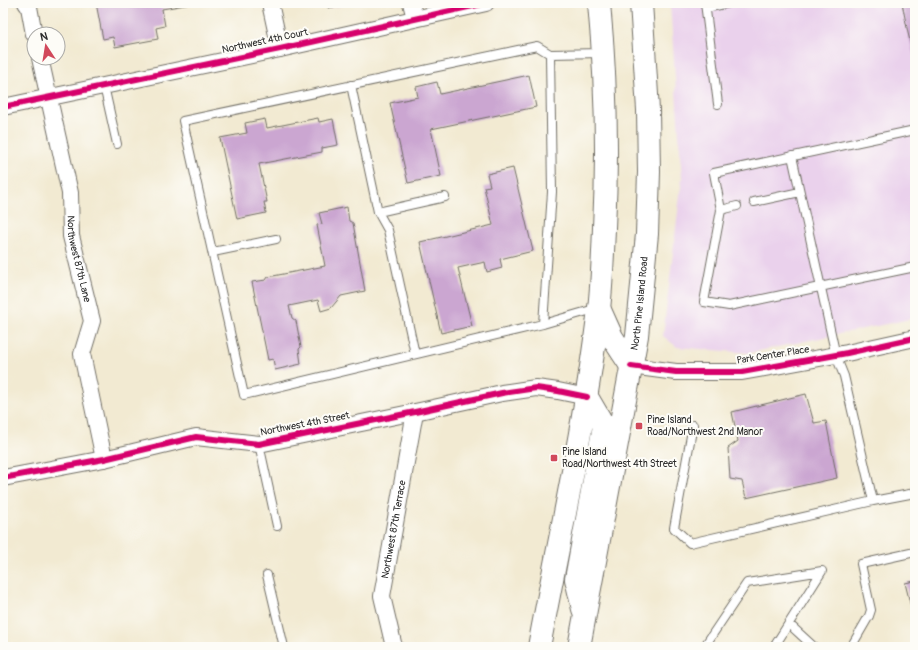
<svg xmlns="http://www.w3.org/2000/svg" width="918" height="650" font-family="Pangolin,sans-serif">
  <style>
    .built { fill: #ead1ec }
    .building { fill: #cba6d1 }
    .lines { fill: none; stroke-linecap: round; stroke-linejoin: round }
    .lane-casing { stroke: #716e65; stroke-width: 10 }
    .street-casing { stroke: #716e65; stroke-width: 18 }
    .secondary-casing { stroke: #716e65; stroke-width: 24 }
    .lane { stroke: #fff; stroke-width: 8 }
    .street { stroke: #fff; stroke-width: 16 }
    .secondary { stroke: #fff; stroke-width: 22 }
    .cycleway-casing { stroke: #fdfcf7; stroke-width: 8 }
    .cycleway { stroke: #d6006c; stroke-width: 6 }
    .poi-dot { fill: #d1495b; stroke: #fdfcf7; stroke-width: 1.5 }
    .labels { text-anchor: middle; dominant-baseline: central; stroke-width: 4; stroke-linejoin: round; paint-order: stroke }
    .street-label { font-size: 10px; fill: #2b2b2b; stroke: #fdfcf7 }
    .poi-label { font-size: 10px; fill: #2b2b2b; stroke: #fdfcf7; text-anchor: start }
  </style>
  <rect width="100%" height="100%" fill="#fdfcf7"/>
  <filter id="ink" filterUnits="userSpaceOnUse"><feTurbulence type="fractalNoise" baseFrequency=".025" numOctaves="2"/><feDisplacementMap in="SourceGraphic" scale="8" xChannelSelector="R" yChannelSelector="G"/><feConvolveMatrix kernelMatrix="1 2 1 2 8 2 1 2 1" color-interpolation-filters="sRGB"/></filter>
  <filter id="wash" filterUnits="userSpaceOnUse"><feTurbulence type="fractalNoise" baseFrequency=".012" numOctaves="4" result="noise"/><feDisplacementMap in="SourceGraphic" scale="16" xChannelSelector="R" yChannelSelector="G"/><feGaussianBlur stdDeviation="0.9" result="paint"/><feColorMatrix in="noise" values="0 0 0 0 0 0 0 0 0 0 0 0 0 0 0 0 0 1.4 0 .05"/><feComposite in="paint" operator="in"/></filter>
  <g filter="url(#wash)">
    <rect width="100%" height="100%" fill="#f2ead2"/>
    <path class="built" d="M670 3H915V318L749 353 677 347 663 336 682 178Z"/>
    <g id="blocks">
      <path class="building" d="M96 3H191V4L162 9 165 26 156 28 158 39 115 47 113 37 103 39Z
        M327 3H350V4L328 8Z
        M902 3H915V61L908 33Z
        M529 75 536 107 431 129 441 176 408 183 390 103 418 97 416 87 437 82 440 94Z
        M318 118 319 122 333 119 338 145 322 148V152L259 164 267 202H264L266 213 237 219 220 138 247 133 245 123 265 119 267 128Z
        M513 168 533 251 500 259 502 268 487 272 485 262 458 268 472 326 441 333 420 242 493 225 484 187 490 186 487 174Z
        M347 207 349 221 353 223 365 291 341 296 331 308 321 311 318 300 289 306 292 318 296 321 301 347 299 349 301 364 275 370 273 359 268 360 252 282 266 280 268 277 325 266 317 225 322 224 319 213Z
        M806 394 814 423 826 421 837 478 746 498 742 481 730 479 728 448 738 441 732 412Z
        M915 581V619H914L905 583Z"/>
    </g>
  </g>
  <g filter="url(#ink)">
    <use href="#blocks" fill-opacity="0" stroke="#716e65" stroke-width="1"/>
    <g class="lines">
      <g class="lane-casing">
        <path id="lane" d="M705 3 718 104
          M706 8 729 3
          M351 85 378 212 388 230 415 354
          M104 86 117 144
          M915 130 714 173 721 210 704 302 729 306 915 267
          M754 202 800 192
          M721 210 737 206
          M378 212 445 197
          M213 252 276 239
          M598 308 543 324 552 192 550 54 603 53
          M543 324 244 395 183 121 537 46 550 54
          M693 425 674 528 690 543 873 501 844 376 836 356 792 156
          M259 444 277 526
          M873 501 915 493
          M267 575 284 647
          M789 624 814 647
          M704 647 747 583 822 571 774 647
          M851 647 869 616 871 610 861 564 915 552"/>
      </g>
      <g class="street-casing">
        <g id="street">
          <path d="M26 3 29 7 34 34"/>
          <path d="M270 3 280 49"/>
          <path d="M411 3 415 18"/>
          <path id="s1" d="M40 58 70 193 71 236 92 321 82 354 104 459"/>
          <path d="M3 107 280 49 486 3"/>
          <path d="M631 366 676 372H742L847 353 915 338"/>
          <path d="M3 478 104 459 196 437 259 444 415 412 502 393 536 388 558 391 587 397"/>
          <path id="s2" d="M394 647 382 596 415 412"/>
        </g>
      </g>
      <g class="secondary-casing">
        <g id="secondary">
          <path d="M599 308 612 337 631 366"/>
          <path d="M583 609 576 579 604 426 587 397"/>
          <path d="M539 647C560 535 585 423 599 309 602 283 603 255 604 228 608 153 606 78 599 3"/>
          <path id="s3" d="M579 647 637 336 647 234 649 172 648 110 641 3"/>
        </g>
      </g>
      <use href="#lane" class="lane"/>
      <use href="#street" class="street"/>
      <use href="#secondary" class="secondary"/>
      <g class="cycleway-casing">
        <path id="cycleway" d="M3 107 280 49 486 3
          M631 366 676 372H742L847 353 915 338
          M3 478 104 459 196 437 259 444 415 412 502 393 536 388 558 391 587 397"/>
      </g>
      <use href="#cycleway" class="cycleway"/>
    </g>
  </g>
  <g class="poi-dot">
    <rect x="635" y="422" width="8" height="8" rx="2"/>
    <rect x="550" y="454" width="8" height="8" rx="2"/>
  </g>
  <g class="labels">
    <g class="street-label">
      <text transform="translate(265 41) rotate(-12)">Northwest 4th Court</text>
      <text stroke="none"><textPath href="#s1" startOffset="205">Northwest 87th Lane</textPath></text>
      <text stroke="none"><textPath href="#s3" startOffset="349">North Pine Island Road</textPath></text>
      <text transform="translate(773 355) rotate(-9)">Park Center Place</text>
      <text transform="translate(305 424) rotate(-11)">Northwest 4th Street</text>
      <text stroke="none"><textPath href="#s2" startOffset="120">Northwest 87th Terrace</textPath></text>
    </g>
    <g class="poi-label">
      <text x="647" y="420">Pine Island<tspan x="647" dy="12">Road/Northwest 2nd Manor</tspan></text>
      <text x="562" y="452">Pine Island<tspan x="562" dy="12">Road/Northwest 4th Street</tspan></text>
    </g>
  </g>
  <rect width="918" height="650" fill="none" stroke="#fdfcf7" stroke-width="16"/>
  <g transform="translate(46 46) rotate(348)"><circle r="19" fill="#fdfcf7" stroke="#a9a8a5"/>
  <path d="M0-3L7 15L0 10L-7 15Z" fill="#d1495b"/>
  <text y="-6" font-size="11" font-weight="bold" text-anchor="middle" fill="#2b2b2b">N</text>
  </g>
</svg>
